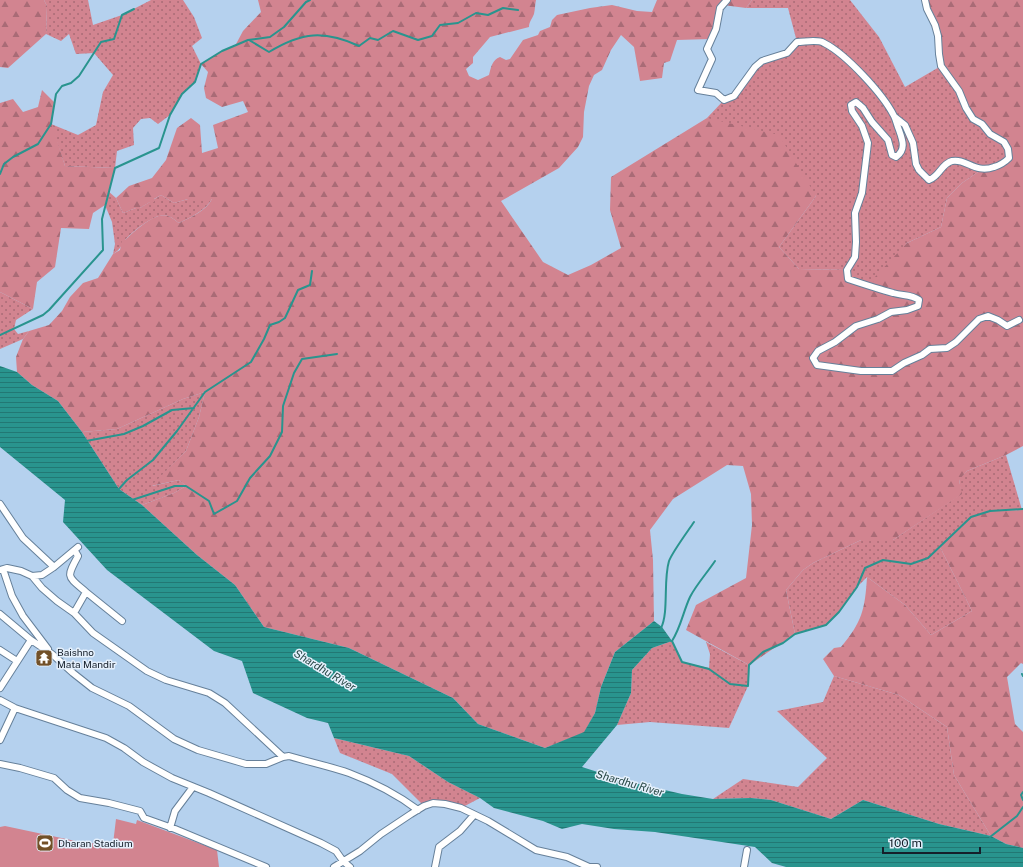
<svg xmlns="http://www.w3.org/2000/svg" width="1023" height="867" font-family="'Public Sans',sans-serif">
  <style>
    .grass { fill: url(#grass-dots) }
    .forest { fill: url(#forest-firs) }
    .pitch { fill: #d28490 }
    .water { fill: url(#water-rules) }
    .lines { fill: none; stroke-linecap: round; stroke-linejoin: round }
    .stream { stroke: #29948e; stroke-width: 2 }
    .minor-casing { stroke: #66809a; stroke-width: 8 }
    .minor { stroke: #fff; stroke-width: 6 }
    .labels { text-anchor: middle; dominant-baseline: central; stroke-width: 3; stroke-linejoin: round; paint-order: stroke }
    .poi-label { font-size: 10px; fill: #151f2a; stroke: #e5f0fc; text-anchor: start }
    .water-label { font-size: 11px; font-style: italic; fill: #294846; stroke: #e5f0fc }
  </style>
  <defs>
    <pattern id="grass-dots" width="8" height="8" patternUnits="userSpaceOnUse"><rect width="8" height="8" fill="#d28490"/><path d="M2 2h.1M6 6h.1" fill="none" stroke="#a96b76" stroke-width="1.8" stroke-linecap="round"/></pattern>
    <pattern id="forest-firs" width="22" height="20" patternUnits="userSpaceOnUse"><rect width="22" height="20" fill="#d28490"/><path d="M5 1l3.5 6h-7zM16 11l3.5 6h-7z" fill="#a96b76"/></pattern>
    <pattern id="water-rules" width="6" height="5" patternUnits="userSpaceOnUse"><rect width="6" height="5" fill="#29948e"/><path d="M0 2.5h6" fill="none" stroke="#227874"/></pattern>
  </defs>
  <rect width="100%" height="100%" fill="#b5d1ee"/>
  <path class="grass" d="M44 0H88L93 25 122 15 151 0H183L194 17 202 38 192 46 201 64 195 82 182 94 170 115 158 124 150 118 141 119 133 128 134 145 117 151 115 168 65 166 51 124 78 135 96 125 103 92 113 75 94 53 76 54 69 34 61 41 46 34 47 6Z
    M752 0H850L879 37 905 87 941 66 1004 142 1009 158 981 170 962 183 947 198 941 227 907 243 872 288 848 279 847 270 799 269 779 247 816 196 707 118 724 100 734 96 755 67 787 53 797 42 788 8H746Z
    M108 191 116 198 123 213 136 208H140L161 195 174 203 188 199H212C205 211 191 217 179 223 176 221 172 217 168 216 157 211 133 231 125 240 120 247 121 249 113 254L115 244 112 222 105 205Z
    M0 292 33 309 16 320 14 329 18 334 29 331 23 339 0 349Z
    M205 392 199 417 186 451 152 486 179 480 186 486 174 493 142 505 119 489 82 432 117 429 183 399Z
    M1006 455 1022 510 990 511 971 517 940 547 972 611 931 635 905 605 867 577 857 587 839 612 826 625 795 634 786 590 803 570 813 563 861 540H893L961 494 959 479 967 471Z
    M672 641 682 662 709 668 710 654 706 642 749 665 748 686 729 728 650 722 617 725 631 693 632 670 652 648Z
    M834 676 899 695 947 727 954 775 991 836 939 824 863 800 831 819 771 800 751 798 713 799 743 779 798 787 827 758 777 711 823 702Z
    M334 738 409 756 448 782 480 798 461 808 445 804 424 806 392 774 340 753Z"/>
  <path class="forest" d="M0 0H44L47 6 46 34 8 68 0 67Z
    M258 0H536C535 5 535 9 534 14 532 19 529 22 529 27L490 37 473 57V63L466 69 469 76 478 80 489 75C491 67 492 60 500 57L506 60 510 59 523 40 538 35 540 31 550 27 552 20 557 15 590 8 612 5 637 11 652 12 657 0H752L746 8 723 5 711 39 677 40 670 61 664 63 662 78 640 81 634 47 621 35 611 50 602 70 594 75 589 86 584 112 583 137 578 147 559 168 501 201 543 262 568 275 591 265 621 248 610 210 611 177 707 118 779 135 816 196 779 247 799 269 847 270 848 279 872 287 874 278 907 243 941 227 947 198 962 183 981 170 1009 158 1008 149 973 119 941 66 938 36 925 0H1023V446L1006 455 967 471 959 480 962 494 893 540H861L813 563 803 570 786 590 795 634 749 665 686 630 696 605 746 578 752 525 751 494 743 466 727 465 673 499 650 530 653 560 654 621 615 652 601 687 595 713 584 733 545 748 478 724 453 698 349 648 264 627 235 585 197 555 142 505 174 493 186 486 179 480 151 486 186 451 199 417 205 392 183 399 117 429 82 432 58 401 32 385 17 372 16 357 23 339 29 331 49 325 62 311 70 297 83 283 98 278 113 254 120 250 122 240H125C134 232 155 211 168 216 172 217 176 221 179 223 191 217 206 211 212 199H188L174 203 161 195 154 199V202H150L140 208H136L123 213 116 198 129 186 152 178 166 160 177 128 191 118 200 125 202 153 218 148 213 125 248 112 243 101 222 107 206 98 204 88 208 72 201 64 222 51 235 46 243 31 261 12Z
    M42 90 54 102 52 124 65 166 115 168 105 205 93 213 89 229 61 228 55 267 37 282 33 309 0 292V103L13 99 23 112 38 107Z
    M1023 510V664L1021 663 1007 677 1015 724 1023 732V848L1006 844 991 836 954 775 947 727 899 695 834 676 823 659 834 648 841 647C862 622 865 610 867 577L905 605 931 635 972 611 940 547 971 517 990 511Z"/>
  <path class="pitch" d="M116 819 136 824 137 820 217 850 219 867H0V827L5 826 85 843 113 844Z"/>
  <path class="water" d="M0 366 17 372 32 385 58 401 82 432 119 489 142 505 197 555 235 585 264 627 349 648 453 698 478 724 545 748 584 732 595 713 601 687 615 652 654 621 662 627 672 641 652 648 632 670 631 693 617 725 582 767 626 781 682 794 713 799 751 798 771 800 831 819 863 800 939 824 991 836 1006 844 1023 848V867H786L772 863 755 847 655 832 614 829 582 824 562 829 543 821 494 808 480 798 448 782 409 756 334 738 328 723 307 718 253 693 242 661 214 651 107 570 63 522 65 500 0 447Z"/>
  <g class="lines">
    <path class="stream" d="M249 40 269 52C302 32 324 30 359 46L370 38 378 40 393 31 418 40 432 36 440 25 458 23 476 13 488 15 503 8 518 10
      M0 174 4 164 13 157 38 144 51 124 56 94 62 86 71 83 79 76 101 42 114 39 122 15 134 9
      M0 335 43 315 49 310 103 250 102 219 115 168 159 148 170 115 182 94 195 82 201 64 222 51 248 40 270 37 284 27 306 2 310 0
      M86 441 124 434 143 426 172 410 194 408
      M118 490 127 480 153 460 177 431 205 392 251 362 264 339 270 325 279 322 285 318 298 290 310 285 312 271
      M132 500 175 486H186L209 501 214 514 237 501 250 478 270 456 282 432 283 406 294 373 302 359 337 354
      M661 628C669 612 663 581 669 561 673 551 688 531 694 522
      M671 641H672L682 662 709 669 730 684 748 686 749 665 763 652 783 643 795 634 826 625 839 612 857 587 865 568 883 560 911 564 928 558 971 517 990 511 1023 509
      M672 641C681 627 683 612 690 597 696 585 707 573 715 561
      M1022 674 1023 676
      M1023 792 1021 795 1023 800
      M990 837 1017 816 1023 807"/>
    <g class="minor-casing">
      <path id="minor" d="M727 0 720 8 716 29 707 49 712 59 698 90 716 93 724 100 734 96 755 67 762 61 787 53 797 42C805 42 818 39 824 43 846 54 883 94 894 116 896 120 897 125 899 130 903 141 906 150 896 157L892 155 888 140 872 122 863 108 856 102 851 105 852 111 862 126 868 143 862 193 855 213 856 242 855 257 847 270 848 279C863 284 878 289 893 293 903 296 911 294 919 300L918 306 907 310 891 312 878 319 856 326 835 342 818 351 813 358 817 365 861 371H892L904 363 922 355 930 349 947 348 956 342 979 319 988 316 998 320 1007 326 1019 320
        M895 117 905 125 913 143 916 164 919 170 929 180C940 176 941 164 952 161 966 158 975 174 994 167 1001 165 1004 163 1009 158L1008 149 1004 142 990 134 982 124 973 119 966 108 959 91 941 66 939 54 938 36 935 25 927 9 925 0
        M0 504 23 538 54 567
        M3 569 12 596 23 616 48 649
        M0 570 7 568 21 571 32 576 42 588 57 601 74 613 93 633 147 671 166 680 209 693 225 703 283 757
        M32 576 42 575 54 567 78 547
        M86 592 122 621
        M74 613 86 592C67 576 66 578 78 556L75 551
        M0 614 31 640 52 654 73 673 92 688 129 706 174 739 198 750 246 764H266L283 757 289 756C309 762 329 766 349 773 373 782 398 795 418 810
        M0 650 17 661
        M0 688 31 640
        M0 700 15 708 106 738 124 748 143 762 172 778 209 793 321 843 336 851 343 861 350 867
        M0 740 15 708
        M0 764 20 768 54 778 67 790 80 798 109 803 140 811 144 818 175 829 266 867
        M170 828 175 811 193 787
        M334 867 360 851 381 834 411 814 424 806 433 803 445 804 461 808 488 821 536 850 567 857 589 867H597
        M435 867 439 847 460 831 474 815
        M744 867 747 850"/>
    </g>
    <use href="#minor" class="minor"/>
  </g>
  <defs>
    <g id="temple-square" transform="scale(0.9)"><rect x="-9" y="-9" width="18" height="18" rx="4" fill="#725027" stroke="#e5f0fc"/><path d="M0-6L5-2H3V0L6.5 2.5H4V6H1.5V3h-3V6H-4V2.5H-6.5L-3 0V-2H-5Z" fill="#fff"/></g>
    <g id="stadium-square" transform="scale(0.9)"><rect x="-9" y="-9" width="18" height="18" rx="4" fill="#725027" stroke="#e5f0fc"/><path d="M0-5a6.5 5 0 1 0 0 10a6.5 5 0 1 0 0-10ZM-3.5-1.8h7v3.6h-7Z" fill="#fff"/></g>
  </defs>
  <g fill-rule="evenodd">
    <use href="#temple-square" x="44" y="658"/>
    <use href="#stadium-square" x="45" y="843"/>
  </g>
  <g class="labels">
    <g class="poi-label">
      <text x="57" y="652">Baishno<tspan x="57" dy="12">Mata Mandir</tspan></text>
      <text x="58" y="843">Dharan Stadium</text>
    </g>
    <g class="water-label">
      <text transform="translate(325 670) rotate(31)">Shardhu River</text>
      <text transform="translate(630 783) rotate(16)">Shardhu River</text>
    </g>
  </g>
  <path d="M883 847v6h97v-6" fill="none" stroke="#151f2a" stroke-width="2"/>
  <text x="889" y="847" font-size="12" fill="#151f2a" stroke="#e5f0fc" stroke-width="3" paint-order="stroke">100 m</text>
</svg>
